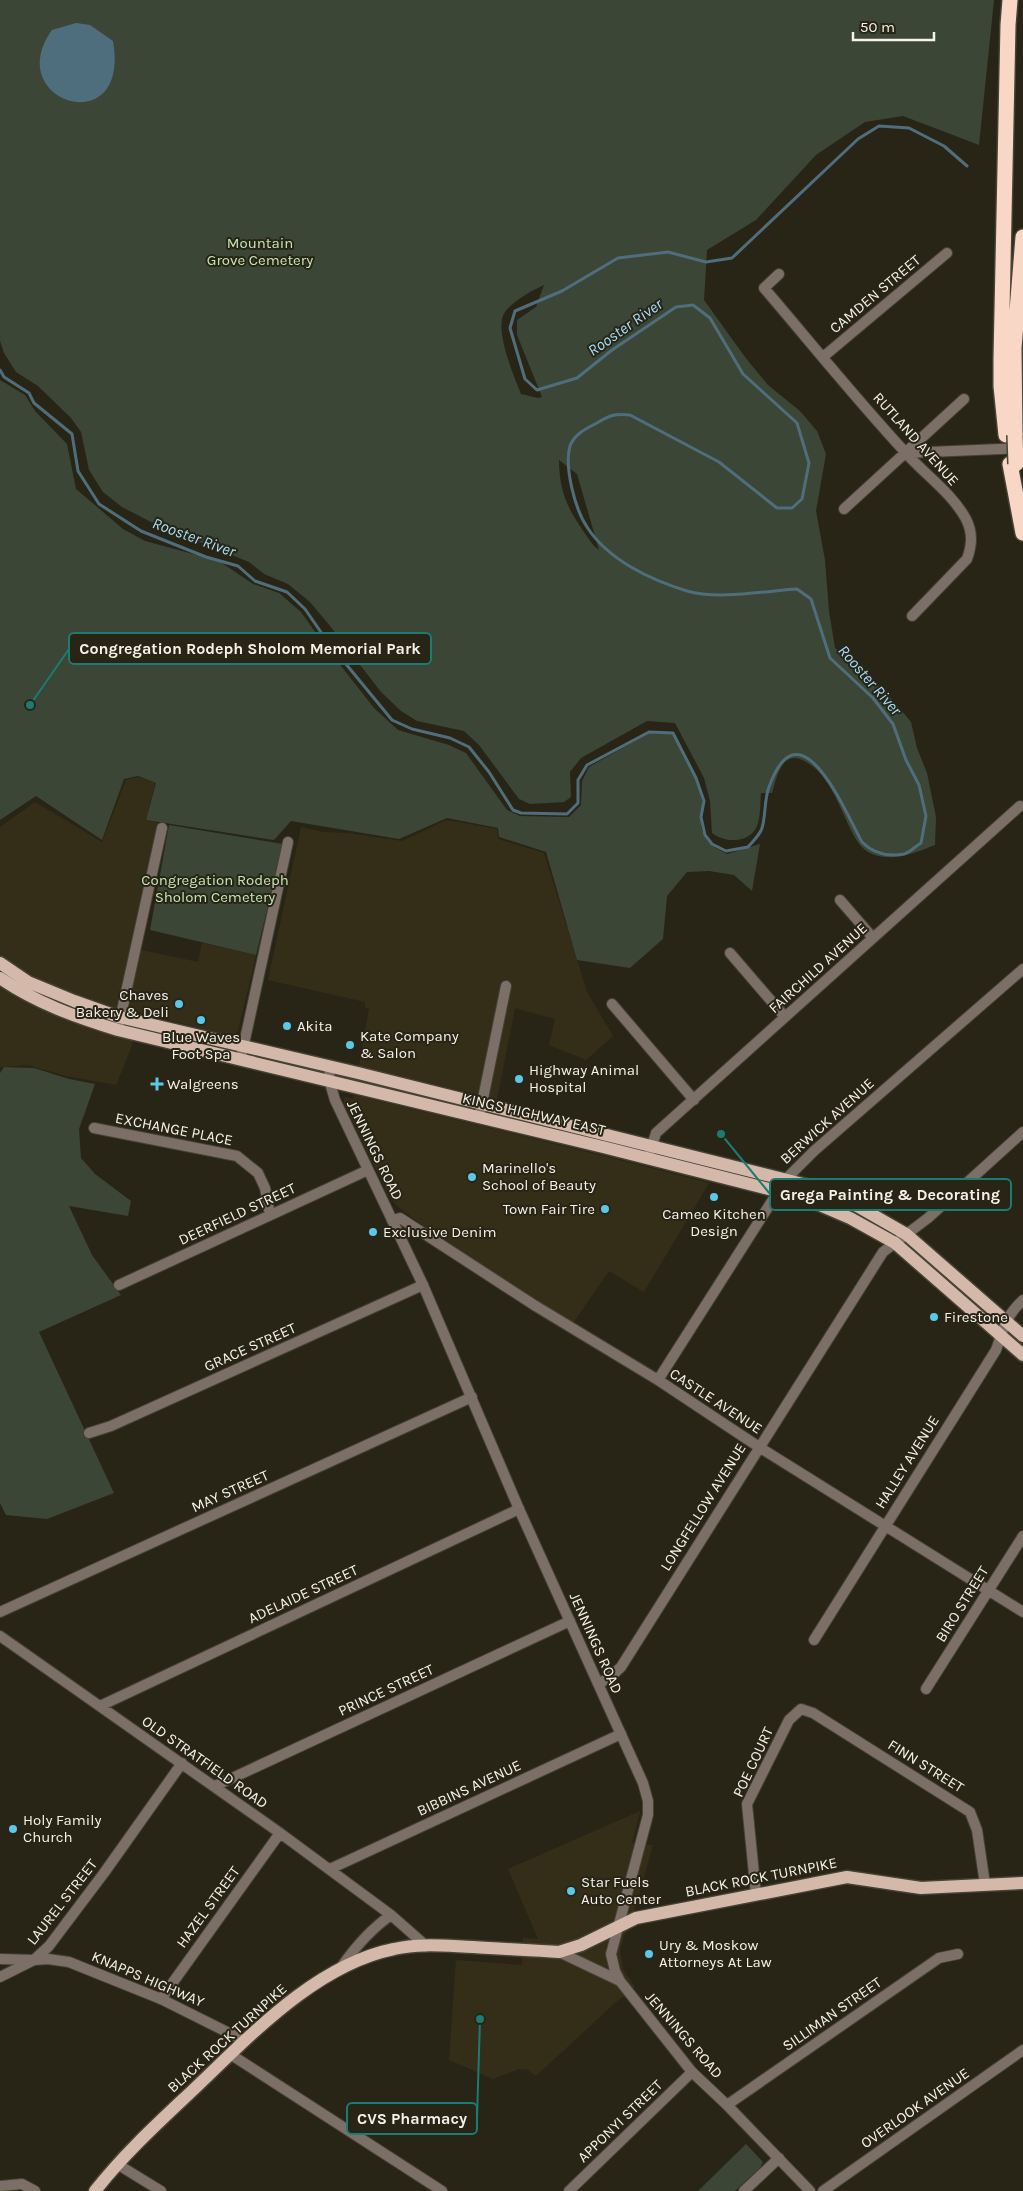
<svg xmlns="http://www.w3.org/2000/svg" width="1023" height="2191" font-family="Karla,sans-serif">
  <style>
    .built { fill: #342e19 }
    .green { fill: #3b4637; fill-rule: evenodd }
    .water { fill: #4f6e7d }
    .lines { fill: none; stroke-linecap: round; stroke-linejoin: round }
    .stream { stroke: #4f6e7d; stroke-width: 3 }
    .minor-casing { stroke: #464234; stroke-width: 12 }
    .tertiary-casing { stroke: #464234; stroke-width: 12 }
    .primary-casing { stroke: #464234; stroke-width: 15 }
    .motorway-casing { stroke: #464234; stroke-width: 18 }
    .minor { stroke: #7c6f68; stroke-width: 10 }
    .tertiary { stroke: #7c6f68; stroke-width: 10 }
    .primary { stroke: #d4b9ab; stroke-width: 12 }
    .motorway { stroke: #f8d7c6; stroke-width: 15 }
    .motorway-bridge-casing { stroke: #464234; stroke-width: 18; stroke-linecap: butt }
    .motorway-bridge { stroke: #f8d7c6; stroke-width: 15 }
    .poi-dot { fill: #5ac8e6; stroke: #292516; stroke-width: 2 }
    .labels { text-anchor: middle; dominant-baseline: central; stroke-width: 4; stroke-linejoin: round; paint-order: stroke }
    .park-label { font-size: 15px; fill: #c4e7b7; stroke: #292516 }
    .street-label { font-size: 15px; fill: #f5f2e9; stroke: #292516 }
    .poi-label { font-size: 15px; fill: #f5f2e9; stroke: #292516; text-anchor: start }
    .water-label { font-size: 16px; font-style: italic; fill: #a4dffd; stroke: #292516 }
    .leader { fill: none; stroke: #1a7c74; stroke-width: 2 }
    .callout-dot { fill: #1a7c74; stroke: #292516; stroke-width: 2 }
    .callout { fill: #292516; stroke: #1a7c74; stroke-width: 2 }
    .callout-label { font-size: 16px; text-anchor: middle; font-weight: bold; fill: #f5f2e9 }
  </style>
  <rect width="100%" height="100%" fill="#292516"/>
  <path class="built" d="M138 777 155 783 146 820 162 824 132 948 198 962 202 943 256 955 238 1031 234 1037 135 1011 132 1046 116 1085 66 1076 28 1065 0 1067V827L35 802 102 842 126 780Z
    M447 820 497 829 498 839 544 853 587 992 613 1036 586 1060 549 1045 555 1019 515 1008 497 1099 359 1066 369 1008H365V1002L268 980 301 827 323 832 348 833 402 841Z
    M354 1095 612 1158 709 1183 644 1292 609 1271 573 1323 441 1239 397 1206 389 1196 344 1104V1097L353 1099Z
    M640 1811 632 1843 653 1845 629 1930 624 1935 620 1951 623 1969 635 1987 616 2002 536 2076 528 2070 519 2069 493 2079 449 2060 456 1960 522 1965 523 1938 538 1939 508 1869Z"/>
  <path class="green" d="M0 0H994L979 145 903 116 865 122 816 155 756 220 707 250 704 300 745 357 768 385 800 411 817 431 826 454 816 511 825 560 829 611 835 648 886 692 911 722 917 748 927 773 936 817 935 845C915 853 889 864 868 852 859 846 855 838 850 828 838 804 828 770 800 759 781 752 776 780 772 793H761C760 803 761 816 757 826 749 844 725 843 712 833L710 801 704 778 675 723 647 721 581 758 570 772 571 797 564 802 530 804 519 799 479 745 464 731 417 721 401 711 381 692 330 626 310 602 288 584 264 574 249 562 151 522 122 507 103 492 89 470 81 432 71 418 38 386 16 372 4 353 0 341ZM544 285 536 307 517 320V335L542 397 538 398 521 394C514 376 493 328 505 312 514 300 531 291 544 285ZM559 460 577 474 599 550 594 546C573 517 559 498 559 460Z
    M0 380 25 395 35 411 67 444 76 489 123 529 145 541 219 561 253 584 279 593 301 612 323 643 374 708 398 730 449 745 466 753 507 810 520 816 569 817 581 805 582 781 589 767 649 733 672 734C681 750 701 784 702 801 703 813 698 822 704 835 708 845 718 849 727 854L760 844 752 891 734 875 709 871 687 872 667 896 663 939 630 968 577 960 546 852 499 837 498 828 447 818 399 839 291 821 274 840 146 820 156 783 138 776 124 779 102 840 36 796 0 820Z
    M169 825 283 844 256 955 150 930Z
    M4 1067 34 1068 69 1079 95 1084 79 1129 81 1158 95 1174 131 1201 128 1216 69 1206 92 1255 121 1295 39 1332 114 1493 47 1519 6 1515 0 1503V1073Z
    M746 2144 763 2162 760 2168 735 2191H698Z"/>
  <path class="water" d="M76 23 90 25 113 41C131 143 0 102 52 30Z"/>
  <g class="lines">
    <path class="stream" d="M0 370 4 377 29 393 34 403 72 434 78 471 99 504 141 531 206 557 238 566 255 581 287 592 305 609 327 641 392 720 412 729 450 738 469 747 489 772 513 810 521 813 567 814 578 803V780L587 765 649 732 673 733 696 778 704 801 701 817 705 835 712 844 726 851 748 847C753 841 760 835 762 828 766 815 764 800 769 787 800 700 845 812 862 842 873 853 888 857 904 854 909 853 916 846 921 843L926 816 919 785 906 760 893 724 873 698 830 658 811 599 797 589C765 591 718 600 687 591 651 580 608 560 587 527 575 509 564 467 570 446 574 435 585 429 595 424 609 416 613 413 630 415L719 462 777 508H792L802 499 809 463 797 423 743 374 710 318 693 305 676 307 612 350 577 378 537 390 525 379 510 328 515 311 562 291 618 258 668 252 706 262 732 258 858 139 879 126 909 128 944 146 967 166"/>
    <g class="minor-casing">
      <path id="minor" d="M779 274 764 288C811 343 856 399 905 452 924 474 952 493 966 519 973 533 972 545 967 559L912 616
        M823 357 947 253
        M905 453 1023 448
        M844 509 964 399
        M840 900 873 938
        M730 953 785 1017
        M612 1004 694 1100
        M119 1024 162 828
        M242 1053 288 842
        M479 1118 506 986
        M94 1128 237 1156 258 1173 265 1188 270 1215
        M650 1152 656 1133 1020 806
        M392 1220 400 1218 534 1305 658 1380 759 1447 1023 1612
        M119 1285 368 1170
        M658 1380 786 1179 814 1151 1023 969
        M89 1433 111 1426 423 1285
        M0 1612 472 1397
        M0 1636 280 1833 391 1915 424 1944
        M814 1640 996 1350C1004 1328 1005 1317 1023 1300
        M598 1683 608 1679 621 1667 883 1252 928 1218 1023 1132
        M926 1689 1023 1536
        M100 1706 519 1509
        M215 1786 570 1621
        M330 1869 621 1734
        M756 1894 747 1804 789 1720 801 1709 813 1713 970 1812 977 1830 985 1884
        M0 1959 34 1960 49 1946 104 1873 182 1763
        M342 1966C356 1946 371 1929 391 1915
        M161 1999 280 1833
        M230 2054 442 2191
        M727 2105 939 1958 958 1954
        M117 2164 161 2191
        M0 2186 22 2184 35 2191
        M569 2191 692 2072
        M744 2191 779 2158
        M823 2191 1023 2050"/>
    </g>
    <g class="tertiary-casing">
      <path id="tertiary" d="M330 1067 329 1080 335 1100 423 1285 519 1509 643 1783 648 1801V1815L611 1954 615 1971 620 1981 692 2072 727 2105 810 2191
        M559 1952 620 1981
        M0 1977 34 1960 48 1959 69 1962 161 1999 245 2041"/>
    </g>
    <g class="primary-casing">
      <path id="primary" d="M0 963 28 982 74 1001 119 1017 358 1073 807 1185 859 1207 906 1234 1023 1336
        M0 978C36 1003 76 1017 118 1030L603 1147 777 1191 815 1203 850 1218 895 1243 1023 1355
        M95 2191C124 2154 158 2123 192 2091 249 2037 315 1965 394 1949 420 1943 446 1946 473 1947 502 1949 530 1950 559 1952L581 1945 636 1918 847 1877 921 1888 1023 1883"/>
    </g>
    <g class="motorway-casing">
      <path id="motorway" d="M1006 435 1001 386V359L1008 25 1010 0
        M1015 435 1014 348 1023 237
        M1010 464 1023 533"/>
    </g>
    <use href="#minor" class="minor"/>
    <use href="#tertiary" class="tertiary"/>
    <use href="#primary" class="primary"/>
    <use href="#motorway" class="motorway"/>
    <g class="motorway-bridge-casing">
      <path id="motorway-bridge" d="M1015 435 1016 464"/>
    </g>
    <use href="#motorway-bridge" class="motorway-bridge"/>
  </g>
  <g class="poi-dot">
    <circle cx="179" cy="1004" r="5"/>
    <circle cx="201" cy="1020" r="5"/>
    <circle cx="287" cy="1026" r="5"/>
    <circle cx="350" cy="1045" r="5"/>
    <circle cx="519" cy="1079" r="5"/>
    <path d="M154.5 1076.5h5v5h5v5h-5v5h-5v-5h-5v-5h5z"/>
    <circle cx="472" cy="1177" r="5"/>
    <circle cx="714" cy="1197" r="5"/>
    <circle cx="605" cy="1209" r="5"/>
    <circle cx="373" cy="1232" r="5"/>
    <circle cx="934" cy="1317" r="5"/>
    <circle cx="13" cy="1829" r="5"/>
    <circle cx="571" cy="1891" r="5"/>
    <circle cx="649" cy="1954" r="5"/>
  </g>
  <g class="labels">
    <g class="park-label">
      <text x="260" y="243">Mountain<tspan x="260" dy="17">Grove Cemetery</tspan></text>
      <text x="215" y="880">Congregation Rodeph<tspan x="215" dy="17">Sholom Cemetery</tspan></text>
    </g>
    <g class="street-label">
      <text transform="translate(875 294) rotate(-40)">CAMDEN STREET</text>
      <text transform="translate(916 439) rotate(48)">RUTLAND AVENUE</text>
      <text transform="translate(818 968) rotate(-42)">FAIRCHILD AVENUE</text>
      <text transform="translate(534 1114) rotate(13)">KINGS HIGHWAY EAST</text>
      <text transform="translate(827 1121) rotate(-42)">BERWICK AVENUE</text>
      <text transform="translate(174 1129) rotate(11)">EXCHANGE PLACE</text>
      <text transform="translate(375 1150) rotate(64)">JENNINGS ROAD</text>
      <text transform="translate(237 1214) rotate(-25)">DEERFIELD STREET</text>
      <text transform="translate(250 1347) rotate(-24)">GRACE STREET</text>
      <text transform="translate(716 1401) rotate(33)">CASTLE AVENUE</text>
      <text transform="translate(907 1462) rotate(-58)">HALLEY AVENUE</text>
      <text transform="translate(230 1491) rotate(-24)">MAY STREET</text>
      <text transform="translate(703 1507) rotate(-58)">LONGFELLOW AVENUE</text>
      <text transform="translate(303 1594) rotate(-25)">ADELAIDE STREET</text>
      <text transform="translate(962 1604) rotate(-58)">BIRO STREET</text>
      <text transform="translate(596 1643) rotate(66)">JENNINGS ROAD</text>
      <text transform="translate(386 1690) rotate(-25)">PRINCE STREET</text>
      <text transform="translate(205 1762) rotate(35)">OLD STRATFIELD ROAD</text>
      <text transform="translate(753 1762) rotate(-65)">POE COURT</text>
      <text transform="translate(926 1766) rotate(32)">FINN STREET</text>
      <text transform="translate(469 1788) rotate(-25)">BIBBINS AVENUE</text>
      <text transform="translate(761 1877) rotate(-11)">BLACK ROCK TURNPIKE</text>
      <text transform="translate(62 1902) rotate(-52)">LAUREL STREET</text>
      <text transform="translate(208 1907) rotate(-54)">HAZEL STREET</text>
      <text transform="translate(148 1979) rotate(23)">KNAPPS HIGHWAY</text>
      <text transform="translate(832 2014) rotate(-35)">SILLIMAN STREET</text>
      <text transform="translate(684 2035) rotate(49)">JENNINGS ROAD</text>
      <text transform="translate(227 2038) rotate(-42)">BLACK ROCK TURNPIKE</text>
      <text transform="translate(915 2108) rotate(-35)">OVERLOOK AVENUE</text>
      <text transform="translate(620 2121) rotate(-44)">APPONYI STREET</text>
    </g>
    <g class="poi-label">
      <text x="169" y="995" text-anchor="end">Chaves<tspan x="169" dy="17">Bakery &amp; Deli</tspan></text>
      <text x="297" y="1026">Akita</text>
      <text x="360" y="1036">Kate Company<tspan x="360" dy="17">&amp; Salon</tspan></text>
      <text x="201" y="1037" text-anchor="middle">Blue Waves<tspan x="201" dy="17">Foot Spa</tspan></text>
      <text x="529" y="1070">Highway Animal<tspan x="529" dy="17">Hospital</tspan></text>
      <text x="167" y="1084">Walgreens</text>
      <text x="482" y="1168">Marinello's<tspan x="482" dy="17">School of Beauty</tspan></text>
      <text x="595" y="1209" text-anchor="end">Town Fair Tire</text>
      <text x="714" y="1214" text-anchor="middle">Cameo Kitchen<tspan x="714" dy="17">Design</tspan></text>
      <text x="383" y="1232">Exclusive Denim</text>
      <text x="944" y="1317">Firestone</text>
      <text x="23" y="1820">Holy Family<tspan x="23" dy="17">Church</tspan></text>
      <text x="581" y="1882">Star Fuels<tspan x="581" dy="17">Auto Center</tspan></text>
      <text x="659" y="1945">Ury &amp; Moskow<tspan x="659" dy="17">Attorneys At Law</tspan></text>
    </g>
    <g class="water-label">
      <text transform="translate(625 327) rotate(-35)">Rooster River</text>
      <text transform="translate(194 537) rotate(20)">Rooster River</text>
      <text transform="translate(870 680) rotate(49)">Rooster River</text>
    </g>
  </g>
  <path class="leader" d="M30 705L69 649M721 1134L770 1194M480 2019L477 2119"/>
  <g class="callout-dot">
    <circle cx="30" cy="705" r="5"/>
    <circle cx="721" cy="1134" r="5"/>
    <circle cx="480" cy="2019" r="5"/>
  </g>
  <g class="callout">
    <rect x="69" y="633" width="362" height="31" rx="5"/>
    <rect x="770" y="1179" width="241" height="31" rx="5"/>
    <rect x="347" y="2103" width="130" height="31" rx="5"/>
  </g>
  <g class="callout-label">
    <text x="250" y="654">Congregation Rodeph Sholom Memorial Park</text>
    <text x="890" y="1200">Grega Painting &amp; Decorating</text>
    <text x="412" y="2124">CVS Pharmacy</text>
  </g>
  <path d="M853 32v8h81v-8" fill="none" stroke="#f5f2e9" stroke-width="2.5"/>
  <text x="860" y="32" font-size="15" fill="#f5f2e9" stroke="#292516" stroke-width="4" paint-order="stroke">50 m</text>
</svg>
